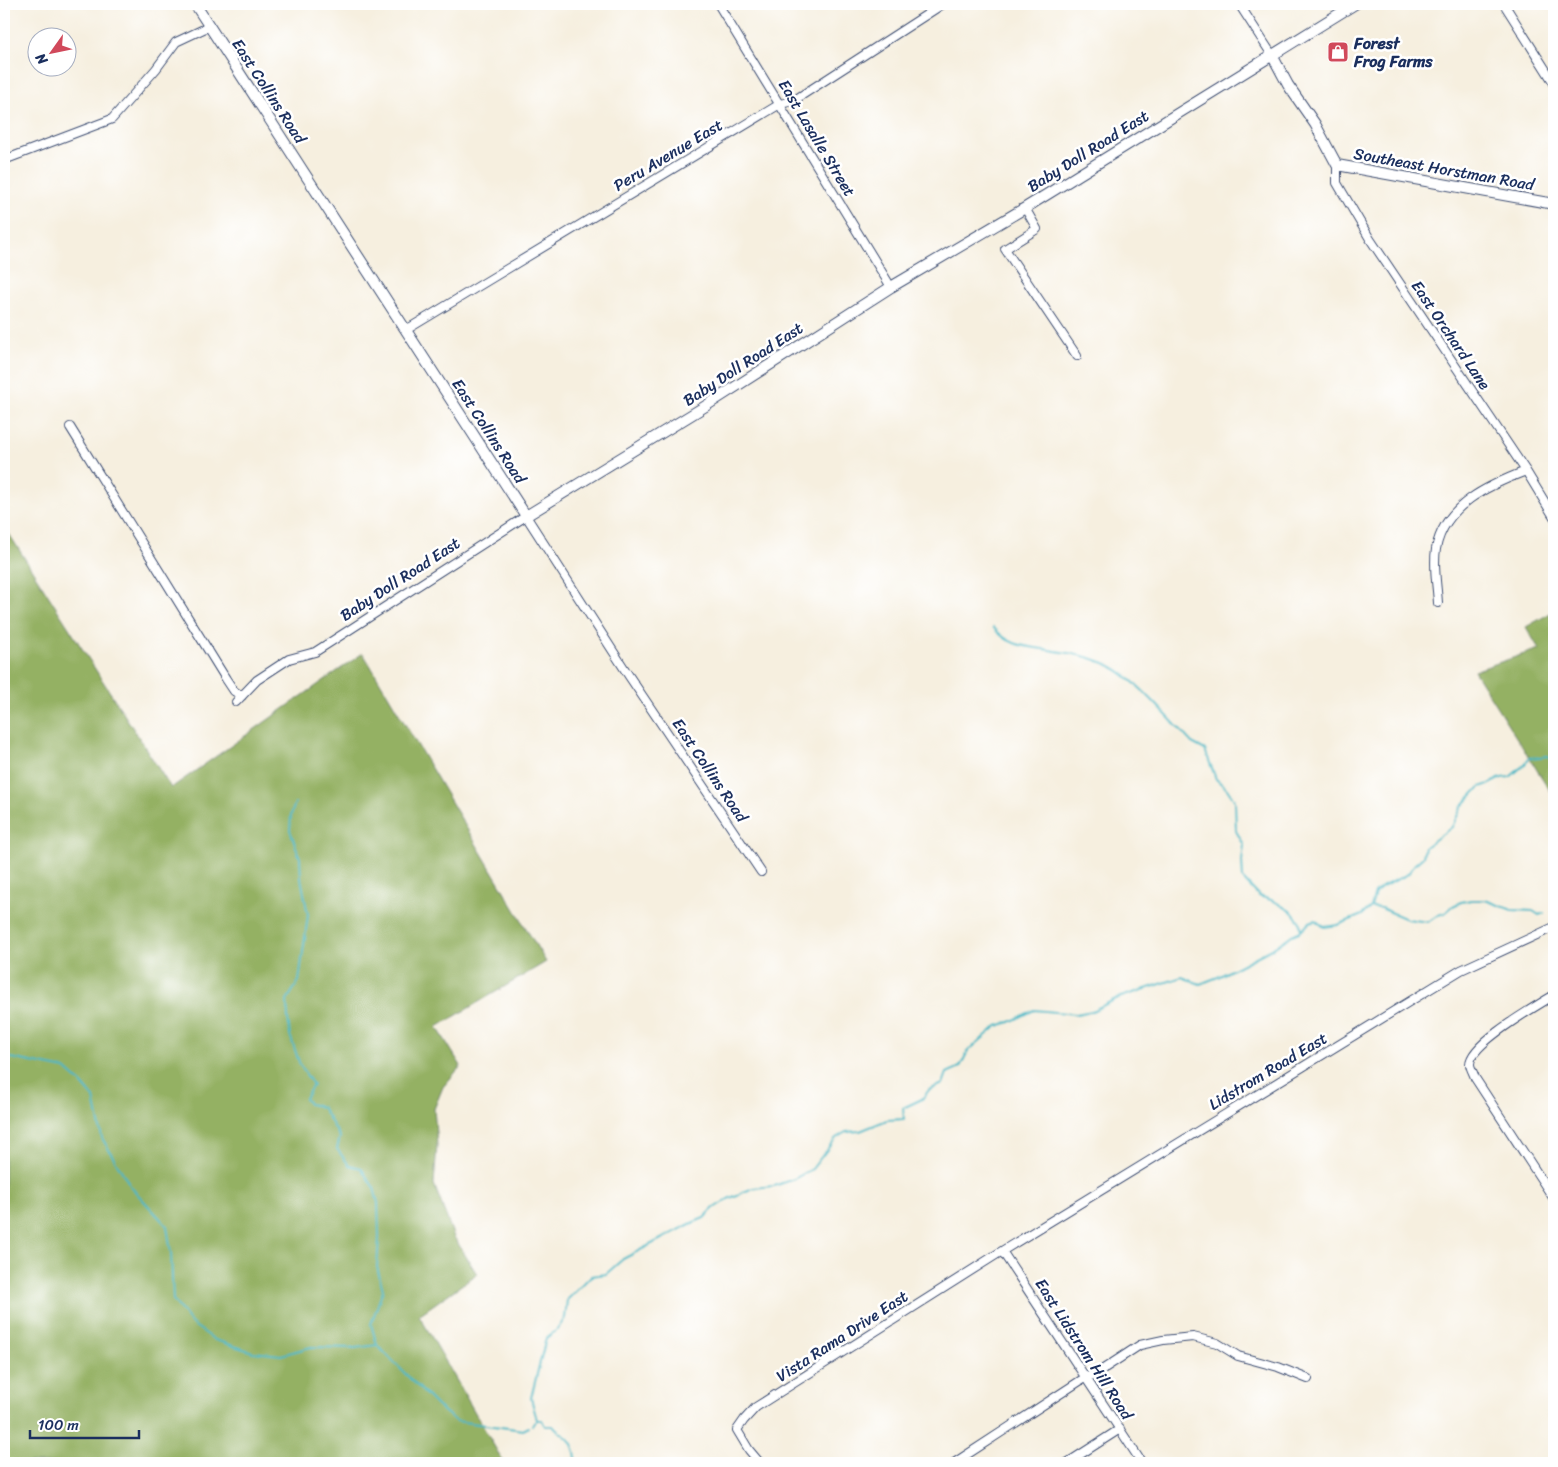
<svg xmlns="http://www.w3.org/2000/svg" width="1558" height="1467" font-family="Sriracha,sans-serif">
  <style>
    .forest { fill: #94b163; stroke: #587060 }
    .lines { fill: none; stroke-linecap: round; stroke-linejoin: round }
    .stream { stroke: #4bb8c6; stroke-width: 2 }
    .minor-casing { stroke: #3c4c71; stroke-width: 10 }
    .tertiary-casing { stroke: #3c4c71; stroke-width: 12 }
    .minor { stroke: #fff; stroke-width: 8 }
    .tertiary { stroke: #fff; stroke-width: 10 }
    .labels { text-anchor: middle; dominant-baseline: central; stroke-width: 5; stroke-linejoin: round; paint-order: stroke }
    .poi-label { font-size: 16px; font-weight: bold; fill: #1b2f5e; stroke: #fff; text-anchor: start }
    .street-label { font-size: 16px; fill: #1b2f5e; stroke: #fff }
  </style>
  <rect width="100%" height="100%" fill="#fff"/>
  <filter id="ink" filterUnits="userSpaceOnUse"><feTurbulence type="fractalNoise" baseFrequency=".02" numOctaves="2"/><feDisplacementMap in="SourceGraphic" scale="10" xChannelSelector="R" yChannelSelector="G"/><feConvolveMatrix kernelMatrix="1 2 1 2 8 2 1 2 1" color-interpolation-filters="sRGB"/></filter>
  <filter id="wash" filterUnits="userSpaceOnUse"><feTurbulence type="fractalNoise" baseFrequency=".0096" numOctaves="4" result="noise"/><feDisplacementMap in="SourceGraphic" scale="20" xChannelSelector="R" yChannelSelector="G"/><feGaussianBlur stdDeviation="1.12" result="paint"/><feColorMatrix in="noise" values="0 0 0 0 0 0 0 0 0 0 0 0 0 0 0 0 0 1.4 0 .05"/><feComposite in="paint" operator="in"/></filter>
  <g filter="url(#wash)">
    <rect width="100%" height="100%" fill="#f6efdf"/>
    <path class="forest" d="M4 526 171 788 363 653 546 962 437 1027 461 1066 443 1087 434 1109 437 1145 434 1184 454 1237 477 1274 419 1315 504 1463H4Z
      M1554 611V790L1551 792 1474 671 1539 649 1526 627Z"/>
    <g class="lines">
      <path class="stream" d="M993 627C1011 649 1030 646 1055 651 1071 653 1090 657 1104 663 1132 673 1171 721 1192 743L1205 750 1216 779 1227 789 1235 801 1236 831 1244 845 1242 861 1243 879 1259 896 1274 901 1292 912 1300 922 1301 931
        M295 803 291 815 290 830 300 858 301 878 308 915 299 981 287 1000 288 1018 290 1035 300 1065 313 1085 305 1098 309 1104 322 1107 340 1137 337 1149 349 1165 361 1168 374 1188 378 1203 379 1237 377 1267 383 1290 371 1324 377 1345 437 1406 456 1421 523 1430 529 1427
        M1371 907 1381 908 1407 919 1428 922 1438 915 1445 913 1453 906 1461 902 1471 900H1485L1512 910 1533 911 1539 915 1544 913
        M4 1053 11 1058 65 1069 81 1083 94 1098 102 1138 131 1187 167 1226 171 1253 173 1300 192 1324 215 1340 253 1352 281 1355 311 1347 355 1348 377 1345
        M532 1425 537 1420
        M577 1463C575 1453 574 1443 566 1437 561 1432 557 1432 553 1426H545L542 1420H537L531 1398 546 1338 557 1330 565 1318 567 1300 591 1276 606 1274 623 1259 692 1223 704 1218 714 1208 728 1199 753 1188 774 1186 794 1179 812 1169 836 1138 846 1132 860 1131 887 1120 904 1119 903 1108 922 1099 929 1090 943 1084 947 1073 960 1067 968 1051 997 1026 1010 1022 1034 1010 1076 1014 1092 1011 1118 998 1182 977 1200 984 1218 977 1275 947 1292 935 1301 931 1310 922 1315 920 1324 927 1338 925 1362 915 1371 907 1375 893 1382 887 1408 874 1414 865 1423 857 1425 847 1452 827 1462 806 1480 787 1489 784 1501 778 1510 777 1525 764 1529 758 1548 756 1554 761"/>
    </g>
  </g>
  <g filter="url(#ink)">
    <g class="lines">
      <g class="minor-casing">
        <path id="minor" d="M718 4 891 287
          M1239 4 1272 55
          M1504 4 1554 83
          M4 160 112 119 156 69 176 42 210 26
          M1337 165V183L1370 239 1526 471 1554 517
          M1025 208 1037 229 1005 249 1077 356
          M406 330 780 104 793 101 943 4
          M70 427 226 679 234 691 242 696
          M1438 603C1437 585 1433 566 1436 549 1444 505 1489 485 1526 471
          M236 702 257 680 289 659 315 652 526 516 629 676 761 872
          M1554 995C1537 1006 1470 1043 1470 1064 1470 1068 1474 1074 1475 1078L1554 1199
          M1002 1251 1142 1463
          M760 1463 749 1450 737 1430 744 1420 756 1407 1002 1251 1461 970 1554 927
          M954 1463 1086 1377 1094 1375 1140 1345 1163 1340 1193 1337 1217 1343 1238 1356 1278 1367 1308 1379
          M1067 1463 1120 1429"/>
      </g>
      <g class="tertiary-casing">
        <path id="tertiary" d="M195 4 526 516 704 407 891 287 1025 208 1355 4
          M1272 55 1288 85 1315 124 1337 165 1554 204"/>
      </g>
      <use href="#minor" class="minor"/>
      <use href="#tertiary" class="tertiary"/>
    </g>
  </g>
  <defs>
    <g id="shop-square" transform="scale(1.125)"><rect x="-9" y="-9" width="18" height="18" rx="4" fill="#d1495b" stroke="#fff"/><path d="M-5-2.5h2.3a2.7 3.5 0 0 1 5.4 0H5L5.5 6h-11ZM-1.5-2.5h3a1.5 2.3 0 0 0-3 0Z" fill="#fff"/></g>
  </defs>
  <g fill-rule="evenodd">
    <use href="#shop-square" x="1338" y="52"/>
  </g>
  <g class="labels">
    <g class="poi-label">
      <text x="1354" y="43">Forest<tspan x="1354" dy="18">Frog Farms</tspan></text>
    </g>
    <g class="street-label">
      <text transform="translate(269 91) rotate(57)">East Collins Road</text>
      <text transform="translate(817 138) rotate(59)">East Lasalle Street</text>
      <text transform="translate(1088 151) rotate(-32)">Baby Doll Road East</text>
      <text transform="translate(668 155) rotate(-31)">Peru Avenue East</text>
      <text transform="translate(1444 169) rotate(10)">Southeast Horstman Road</text>
      <text transform="translate(1451 335) rotate(56)">East Orchard Lane</text>
      <text transform="translate(743 364) rotate(-33)">Baby Doll Road East</text>
      <text transform="translate(489 431) rotate(57)">East Collins Road</text>
      <text transform="translate(400 579) rotate(-33)">Baby Doll Road East</text>
      <text transform="translate(710 770) rotate(56)">East Collins Road</text>
      <text transform="translate(1268 1071) rotate(-31)">Lidstrom Road East</text>
      <text transform="translate(842 1336) rotate(-33)">Vista Rama Drive East</text>
      <text transform="translate(1084 1349) rotate(57)">East Lidstrom Hill Road</text>
    </g>
  </g>
  <rect width="1558" height="1467" fill="none" stroke="#fff" stroke-width="20"/>
  <g transform="translate(52 52) rotate(237)"><circle r="24" fill="#ffffff" stroke="#a4acbf"/>
  <path d="M0-4L9 19L0 12L-9 19Z" fill="#d1495b"/>
  <text y="-8" font-size="14" font-weight="bold" text-anchor="middle" fill="#1b2f5e">N</text>
  </g>
  <path d="M30 1430v8h109v-8" fill="none" stroke="#1b2f5e" stroke-width="2.5"/>
  <text x="38" y="1430" font-size="15" fill="#1b2f5e" stroke="#ffffff" stroke-width="4" paint-order="stroke">100 m</text>
</svg>
